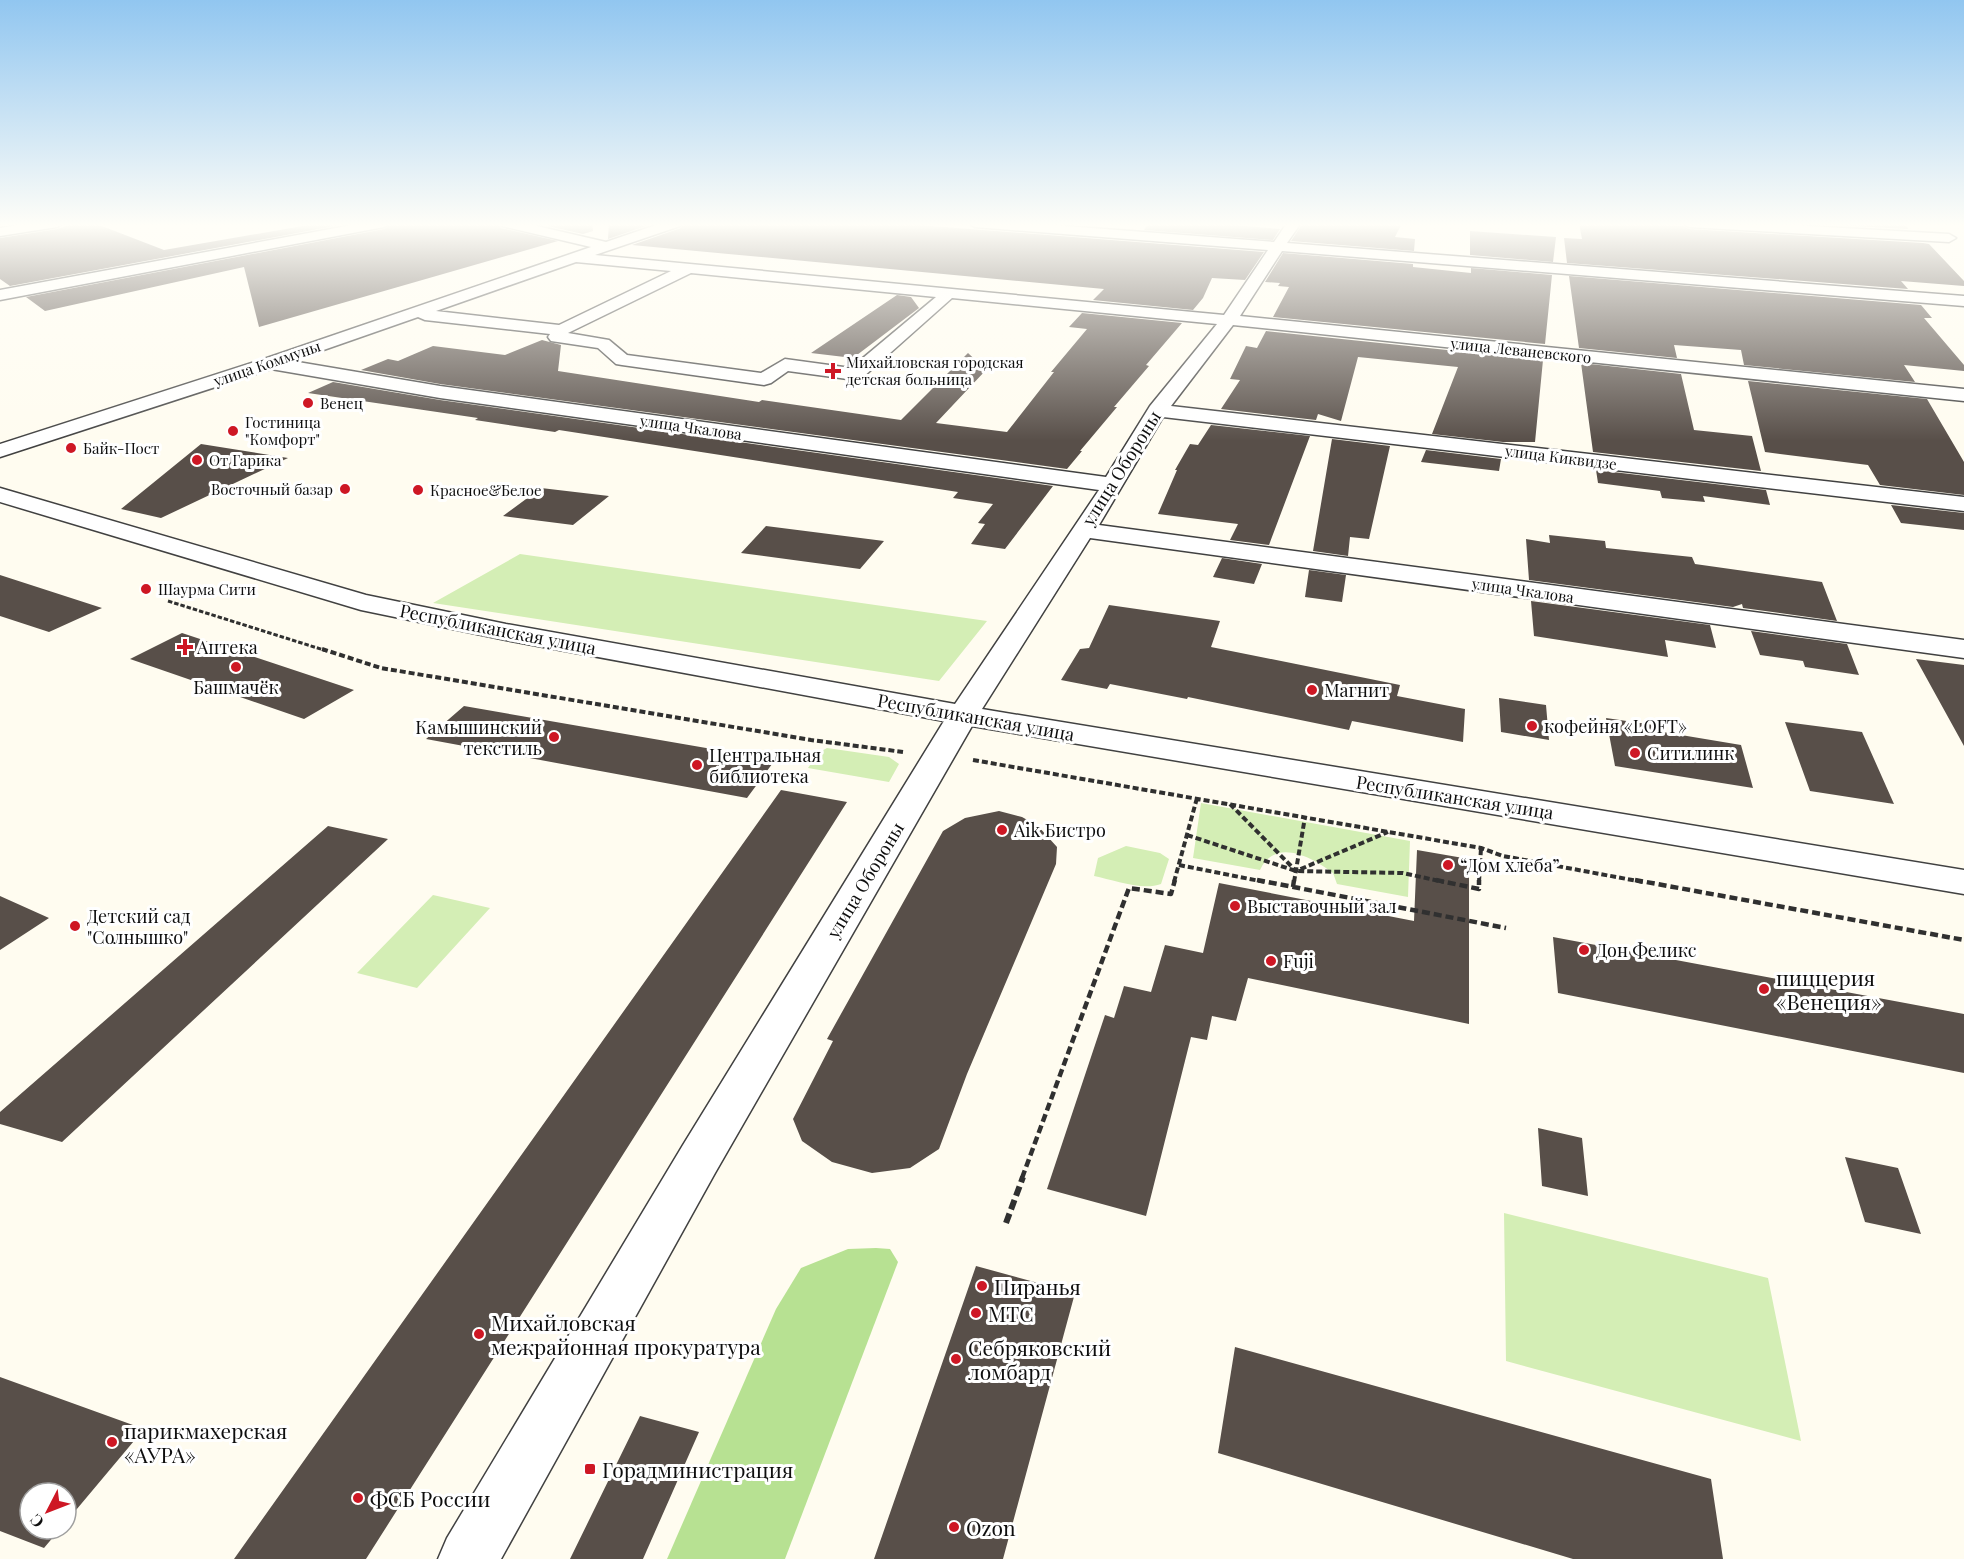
<svg xmlns="http://www.w3.org/2000/svg" width="1964" height="1559" font-family="'Playfair Display',serif">
  <style>
    .green { fill: #d4eeb5 }
    .forest { fill: #b7e192 }
    .building { fill: #584f49 }
    .lines { fill: none; stroke-linecap: round; stroke-linejoin: round }
    .minor-casing { stroke: #414141; stroke-width: 3 }
    .path-far3 { stroke: #303030; stroke-width: 3; stroke-dasharray: 4.5 2; stroke-linecap: butt }
    .path-far2 { stroke: #303030; stroke-width: 4; stroke-dasharray: 6 3; stroke-linecap: butt }
    .path-far1 { stroke: #303030; stroke-width: 4.5; stroke-dasharray: 8 4; stroke-linecap: butt }
    .path { stroke: #303030; stroke-width: 6; stroke-dasharray: 10 4.5; stroke-linecap: butt }
    .minor { fill: #fff; fill-rule: evenodd }
    .poi-dot { fill: #ce1724; stroke: #fff; stroke-width: 2 }
    .labels { text-anchor: middle; dominant-baseline: central; stroke-width: 6; stroke-linejoin: round; paint-order: stroke }
    .far-street-label { font-size: 15px; fill: #0e0e0e; stroke: #fff }
    .far-poi-label { font-size: 15px; fill: #0e0e0e; stroke: #fff; text-anchor: start }
    .street-label { font-size: 18px; fill: #0e0e0e; stroke: #fff }
    .poi-label { font-size: 18px; fill: #0e0e0e; stroke: #fff; text-anchor: start }
    .near-poi-label { font-size: 21px; fill: #0e0e0e; stroke: #fff; text-anchor: start }
  </style>
  <rect width="100%" height="100%" fill="#fffcf0"/>
  <path class="green" d="M520 554 987 621 939 681 433 603Z
    M827 748 889 757 899 764 889 782 808 768 818 753Z
    M1201 803 1410 841 1408 897 1337 884 1333 873C1312 857 1275 837 1260 870L1193 858Z
    M1126 846 1160 853 1169 859 1161 884C1142 891 1114 880 1094 876L1098 858Z
    M433 895 490 908 417 988 357 973Z
    M1504 1213 1768 1278 1801 1441 1506 1361Z"/>
  <path class="forest" d="M876 1248 890 1249 898 1262 785 1559H667L776 1309 801 1268 848 1249Z"/>
  <path class="building" d="M76 223H94L164 250 320 223H351L10 286 0 279V238L57 229Z
    M393 223H498L501 228 558 241 259 327 244 267 45 311 26 297 384 229Z
    M534 223H592L593 231 583 234Z
    M609 223H655L608 239Z
    M684 223H893L1264 252 1245 280 1212 278 1203 298 1193 310 1093 300 1104 289 632 245 681 228Z
    M1149 223H1211L1280 229 1273 240 1144 230Z
    M1303 223H1402L1395 237 1415 239 1414 251 1291 241Z
    M1579 223H1640L1683 226 1689 229 1923 243 1929 244 1964 281V286L1901 281 1908 289 1567 263 1564 238 1582 239Z
    M1796 223H1902L1909 229Z
    M1470 231 1556 237 1553 262 1470 255Z
    M1283 253 1413 264V267L1471 273V268L1552 275 1545 344 1273 317 1289 287 1278 286 1280 283 1265 282Z
    M1569 276 1921 305 1932 318H1924L1964 365V371L1904 365 1915 382 1744 365 1741 350 1674 345 1677 358 1579 348Z
    M897 295 911 297 919 308 853 358 811 353Z
    M1082 313 1182 323 1146 365 1149 366 1114 407H1117L1080 451H1082L1067 469 440 384 361 370 388 359 398 361 433 346 505 355 542 340 561 345 558 371 759 402 762 400 901 420 968 353 986 370 936 423 1007 432 1054 372H1051L1087 329 1069 327Z
    M1266 331 1543 360 1535 442H1503L1432 434 1458 367 1358 357 1341 421 1318 414 1316 420 1221 409 1240 380 1230 379 1246 346 1257 348Z
    M1581 363 1681 374 1694 430 1752 436 1761 471 1593 452Z
    M1748 381 1927 399 1964 462V495L1880 485 1868 465 1765 452Z
    M333 382 440 400 1053 486 1005 549 971 544 985 524 978 523 993 504 953 498 958 492 559 430 555 432 475 420 478 418 308 393Z
    M1211 425 1310 436 1269 545 1230 540 1238 524 1158 514 1177 470H1175L1190 444 1198 445Z
    M1332 439 1390 446 1369 539 1350 537 1348 556 1313 551Z
    M201 444 288 458 161 518 121 509Z
    M1426 450 1501 459 1499 471 1421 462Z
    M1596 470 1766 490 1770 505 1703 496 1705 502 1662 498 1660 491 1598 483Z
    M541 488 609 496 573 525 503 516Z
    M1891 505 1964 513V530L1901 523Z
    M766 526 884 541 860 569 741 553Z
    M1549 535 1605 541 1606 548 1692 557 1695 564 1822 582 1837 621 1743 608 1742 604 1733 607 1529 580 1526 539 1550 543Z
    M1222 558 1262 564 1254 584 1213 577Z
    M1309 570 1346 575 1342 602 1305 597Z
    M0 575 102 608 49 632 0 616Z
    M1531 601 1710 625 1716 648 1665 640 1668 657 1534 636Z
    M1109 605 1220 621 1211 647 1400 685 1397 696 1465 709 1463 742 1352 721 1349 730 1188 697 1187 699 1110 684 1107 689 1061 680 1080 649 1089 648Z
    M1751 631 1847 644 1859 675 1805 667 1803 661 1760 655Z
    M182 633 354 690 304 719 130 659Z
    M1916 659 1964 665V746Z
    M1499 698 1546 705 1549 740 1501 732Z
    M464 706 775 760 747 798 426 739Z
    M1606 718 1661 726 1663 732 1741 745 1753 788 1615 766Z
    M1785 722 1862 732 1894 804 1810 791Z
    M781 790 847 802 366 1559H234Z
    M999 811 1022 817 1038 826 1057 847 1056 864 967 1074 939 1149 910 1168 872 1173 832 1162 802 1141 793 1119 833 1041 827 1039 943 831 965 818Z
    M328 826 388 839 62 1142 0 1124V1112Z
    M1417 850 1469 859V1024L1248 978 1236 1021 1212 1016 1207 1040 1191 1037 1146 1216 1047 1189 1105 1015 1114 1018 1124 986 1151 992 1165 945 1203 953 1219 883 1414 921Z
    M0 896 49 918 0 950Z
    M1553 937 1964 1014V1073L1558 993Z
    M1538 1128 1582 1138 1588 1196 1542 1186Z
    M1845 1157 1898 1168 1921 1234 1865 1222Z
    M976 1266 1075 1293 1003 1559H874Z
    M1235 1347 1711 1479 1723 1559H1573L1218 1453Z
    M0 1377 144 1429 66 1522V1493H30V1529H60L44 1548 0 1531Z
    M640 1416 699 1432 643 1559H570Z"/>
  <g class="lines">
    <g class="minor-casing">
      <path id="minor" d="M32 223H64L57 227 0 236V228Z
        M363 223H391L384 227 0 300V290Z
        M500 223H524L606 242 662 223H682L680 226 595 255 1224 315 1268 250 975 227 968 223H1026L1274 242 1287 223H1301L1287 243 1964 296V306L1282 251 1240 316 1964 389V401L1233 325 1171 406 1964 497V511L1163 417 1099 525 1964 640V658L1090 538 982 709 1964 870V894L972 726 715 1173 501 1559H438L447 1538 683 1145 944 721 506 640 361 610 0 502V488L366 595 506 624 955 704 1099 490 440 398 271 369 0 457V444L264 359 591 247 502 226ZM576 262 671 271 559 325 436 311ZM691 273 936 297 851 368 785 359 761 373 627 355 609 340 568 333ZM952 298 1217 324 1150 406 1106 477 440 386 292 361 418 317 425 320 550 334 548 337 551 341 598 348 616 364 622 365 764 385 771 383 788 371 855 380 862 378Z
        M1682 223H1758L1949 234 1956 238 1949 242 1689 227Z"/>
    </g>
    <path class="path-far3" d="M168 601 327 651"/>
    <path class="path-far2" d="M322 649 381 668 811 740 903 752
      M973 760 1481 848 1503 856 1643 882
      M1230 804 1296 871 1388 832
      M1187 835 1296 871 1403 873 1444 882
      M1179 865 1265 882
      M1174 882 1197 798
      M1294 882 1305 817
      M1479 882 1481 848"/>
    <path class="path-far1" d="M1257 880 1506 928
      M1436 880 1479 889V880
      M1635 880 1964 940
      M1293 887 1294 880
      M1022 1178 1129 888 1171 894 1175 880"/>
    <path class="path" d="M1006 1223 1023 1177"/>
    <use href="#minor" class="minor"/>
  </g>
  <linearGradient id="sky" x2="0" y2="1"><stop stop-color="#91c6f0"/><stop offset="0.51" stop-color="#fffef8"/><stop offset="1" stop-color="#fffef8" stop-opacity="0"/></linearGradient>
  <rect width="1964" height="441" fill="url(#sky)"/>
  <g class="poi-dot">
    <path d="M830 362h6v6h6v6h-6v6h-6v-6h-6v-6h6z"/>
    <circle cx="308" cy="403" r="6"/>
    <circle cx="233" cy="431" r="6"/>
    <circle cx="71" cy="448" r="6"/>
    <circle cx="197" cy="460" r="6"/>
    <circle cx="345" cy="489" r="6"/>
    <circle cx="418" cy="490" r="6"/>
    <circle cx="146" cy="589" r="6"/>
    <path d="M182 638h6v6h6v6h-6v6h-6v-6h-6v-6h6z"/>
    <circle cx="236" cy="667" r="6"/>
    <circle cx="1312" cy="690" r="6"/>
    <circle cx="1532" cy="726" r="6"/>
    <circle cx="554" cy="737" r="6"/>
    <circle cx="1635" cy="753" r="6"/>
    <circle cx="697" cy="765" r="6"/>
    <circle cx="1002" cy="830" r="6"/>
    <circle cx="1448" cy="865" r="6"/>
    <circle cx="1235" cy="906" r="6"/>
    <circle cx="75" cy="926" r="6"/>
    <circle cx="1584" cy="950" r="6"/>
    <circle cx="1271" cy="961" r="6"/>
    <circle cx="1764" cy="989" r="6"/>
    <circle cx="982" cy="1286" r="6"/>
    <circle cx="976" cy="1313" r="6"/>
    <circle cx="479" cy="1334" r="6"/>
    <circle cx="956" cy="1359" r="6"/>
    <circle cx="112" cy="1442" r="6"/>
    <rect x="584" y="1463" width="12" height="12" rx="3"/>
    <circle cx="358" cy="1498" r="6"/>
    <circle cx="954" cy="1527" r="6"/>
  </g>
  <g class="labels">
    <g class="far-street-label">
      <text transform="translate(1521 350) rotate(6)">улица Леваневского</text>
      <text transform="translate(267 363) rotate(-19)">улица Коммуны</text>
      <text transform="translate(691 427) rotate(8)">улица Чкалова</text>
      <text transform="translate(1561 457) rotate(7)">улица Киквидзе</text>
      <text transform="translate(1523 590) rotate(8)">улица Чкалова</text>
    </g>
    <g class="far-poi-label">
      <text x="846" y="362">Михайловская городская<tspan x="846" dy="17">детская больница</tspan></text>
      <text x="320" y="403">Венец</text>
      <text x="245" y="422">Гостиница<tspan x="245" dy="17">"Комфорт"</tspan></text>
      <text x="83" y="448">Байк-Пост</text>
      <text x="209" y="460">От Гарика</text>
      <text x="333" y="489" text-anchor="end">Восточный базар</text>
      <text x="430" y="490">Красное&amp;Белое</text>
      <text x="158" y="589">Шаурма Сити</text>
    </g>
    <g class="street-label">
      <text transform="translate(1121 468) rotate(-58)">улица Обороны</text>
      <text transform="translate(498 629) rotate(11)">Республиканская улица</text>
      <text transform="translate(976 717) rotate(10)">Республиканская улица</text>
      <text transform="translate(1455 797) rotate(9)">Республиканская улица</text>
      <text transform="translate(865 880) rotate(-59)">улица Обороны</text>
    </g>
    <g class="poi-label">
      <text x="197" y="647">Аптека</text>
      <text x="236" y="687" text-anchor="middle">Башмачёк</text>
      <text x="1324" y="690">Магнит</text>
      <text x="1544" y="726">кофейня «LOFT»</text>
      <text x="542" y="727" text-anchor="end">Камышинский<tspan x="542" dy="21">текстиль</tspan></text>
      <text x="1647" y="753">Ситилинк</text>
      <text x="709" y="755">Центральная<tspan x="709" dy="21">библиотека</tspan></text>
      <text x="1014" y="830">Aik Бистро</text>
      <text x="1460" y="865">“Дом хлеба”</text>
      <text x="1247" y="906">Выставочный зал</text>
      <text x="87" y="916">Детский сад<tspan x="87" dy="21">"Солнышко"</tspan></text>
      <text x="1596" y="950">Дон Феликс</text>
      <text x="1283" y="961">Fuji</text>
    </g>
    <g class="near-poi-label">
      <text x="1776" y="977">пиццерия<tspan x="1776" dy="24">«Венеция»</tspan></text>
      <text x="994" y="1286">Пиранья</text>
      <text x="988" y="1313">МТС</text>
      <text x="491" y="1322">Михайловская<tspan x="491" dy="24">межрайонная прокуратура</tspan></text>
      <text x="968" y="1347">Себряковский<tspan x="968" dy="24">ломбард</tspan></text>
      <text x="124" y="1430">парикмахерская<tspan x="124" dy="24">«АУРА»</tspan></text>
      <text x="602" y="1469">Горадминистрация</text>
      <text x="370" y="1498">ФСБ России</text>
      <text x="966" y="1527">Ozon</text>
    </g>
  </g>
  <g transform="translate(48 1511) rotate(228)"><circle r="28" fill="#ffffff" stroke="#9f9f9f" stroke-width="1.5"/>
  <path d="M0-4.5L10 22L0 15L-10 22Z" fill="#ce1724"/>
  <text y="-9" font-size="16" font-weight="bold" text-anchor="middle" fill="#0e0e0e">С</text>
  </g>
</svg>
